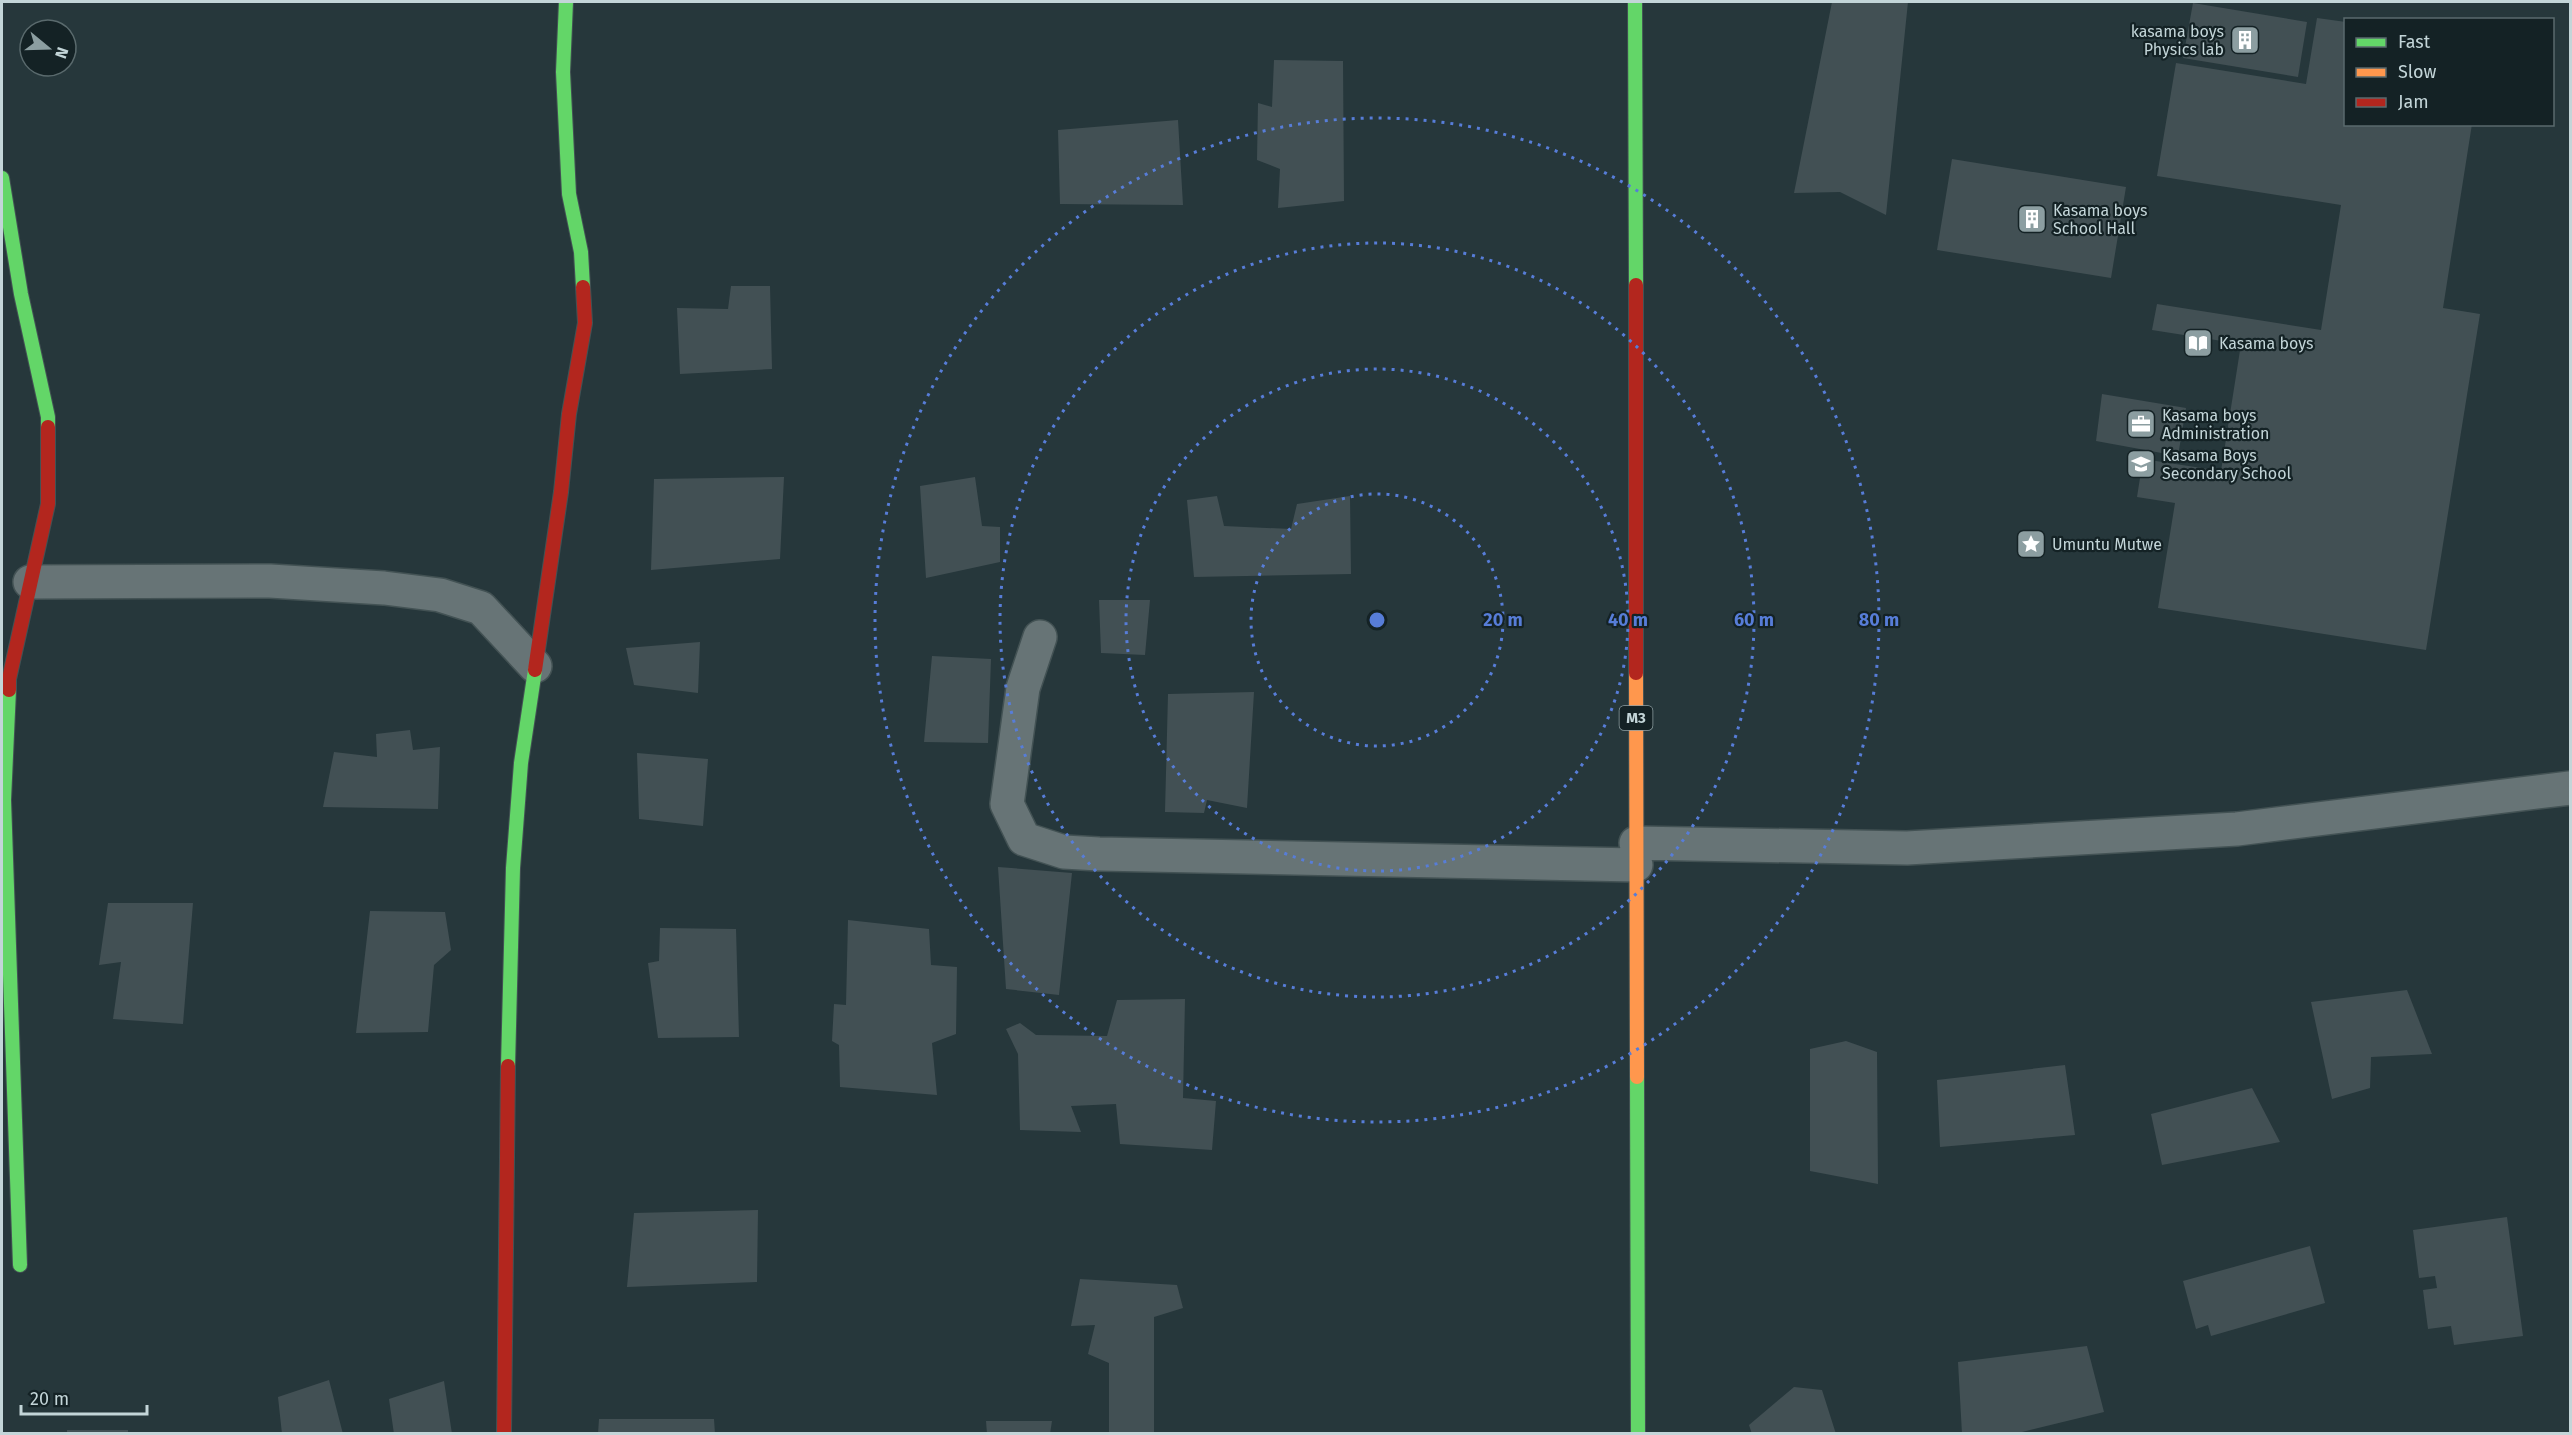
<svg xmlns="http://www.w3.org/2000/svg" width="2572" height="1435" font-family="'Fira Sans',sans-serif">
  <style>
    .building { fill: #425054 }
    .lines { fill: none; stroke-linecap: round; stroke-linejoin: round }
    .street-casing { stroke: #435254; stroke-width: 36 }
    .fast-casing { stroke: #435254; stroke-width: 16 }
    .slow-casing { stroke: #435254; stroke-width: 16 }
    .jam-casing { stroke: #435254; stroke-width: 16 }
    .street { stroke: #677476; stroke-width: 33 }
    .fast { stroke: #63d668; stroke-width: 14 }
    .slow { stroke: #ff974d; stroke-width: 14 }
    .jam { stroke: #b3261e; stroke-width: 14 }
    .ring { fill: none; stroke: #577dd8; stroke-width: 3; stroke-dasharray: 3 6 }
    .labels { text-anchor: middle; dominant-baseline: central; stroke-width: 4.5; stroke-linejoin: round; paint-order: stroke }
    .shield { fill: #142225; stroke: #8e9fa2; stroke-width: 1.5 }
    .shield-label { font-size: 15px; font-weight: bold; fill: #c3d5d8 }
    .poi-label { font-size: 16px; fill: #c3d5d8; stroke: #142225; text-anchor: start }
    .centre { fill: #577dd8; stroke: #142225; stroke-width: 3 }
    .ring-label { font-size: 18px; text-anchor: middle; font-weight: bold; fill: #577dd8; stroke: #142225; stroke-width: 4.5; stroke-linejoin: round; paint-order: stroke }
  </style>
  <rect width="100%" height="100%" fill="#26373b"/>
  <path class="building" d="M1832 2H1908L1886 215 1840 192 1794 193Z
    M2193 3 2307 22 2298 77 2183 58Z
    M2317 18 2346 22V124H2472L2443 308 2480 314 2426 650 2158 608 2175 503 2137 497 2143 459 2221 471 2241 344 2152 330 2157 304 2321 330 2341 205 2157 176 2176 63 2306 84Z
    M1274 60 1343 61 1344 201 1278 208 1280 169 1257 160 1258 103 1272 107Z
    M1178 120 1183 205 1060 204 1058 130Z
    M1952 159 2126 187 2111 278 1937 250Z
    M731 286H770L772 369 680 374 677 308 728 309Z
    M2102 394 2186 408 2178 456 2096 441Z
    M784 477 780 559 651 570 654 479Z
    M975 477 982 526 1000 527V562L926 578 920 486Z
    M1217 496 1224 526 1291 529 1297 504 1350 496 1351 574 1194 577 1187 500Z
    M1099 600H1150L1145 655 1101 653Z
    M700 642 698 693 634 685 626 648Z
    M932 656 991 659 988 743 924 742Z
    M1254 692 1247 808 1207 800 1204 813 1165 812 1168 694Z
    M410 730 413 750 440 747 438 809 323 807 334 752 377 757 376 734Z
    M637 753 708 759 703 826 639 819Z
    M998 867 1072 873 1059 995 1006 989Z
    M108 903H193L183 1024 113 1019 121 962 99 965Z
    M370 911 445 912 451 950 434 965 428 1032 356 1033Z
    M848 920 929 929 931 965 957 967 956 1034 932 1043 937 1095 840 1087 839 1045 832 1041 834 1004 846 1005Z
    M660 928 736 929 739 1037 658 1038 648 963 659 961Z
    M2407 990 2432 1054 2371 1057 2370 1088 2332 1099 2311 1002Z
    M1185 999 1183 1098 1216 1101 1212 1150 1120 1144 1116 1104 1071 1106 1081 1132 1020 1130 1018 1054 1006 1029 1020 1023 1036 1035 1107 1036 1117 1000Z
    M1846 1041 1877 1052 1878 1184 1810 1171V1049Z
    M2065 1065 2075 1135 1940 1147 1937 1080Z
    M2252 1088 2280 1142 2162 1165 2151 1114Z
    M758 1210 757 1282 627 1287 634 1213Z
    M2507 1217 2523 1336 2454 1345 2451 1326 2428 1329 2423 1290 2437 1288 2435 1276 2419 1278 2413 1230Z
    M2310 1246 2325 1303 2211 1336 2208 1325 2196 1329 2183 1281Z
    M1080 1279 1177 1285 1183 1308 1154 1317V1434H1109V1363L1088 1354 1095 1325 1071 1326Z
    M2087 1346 2104 1412 2014 1434H1962L1958 1362Z
    M329 1380 343 1434H282L278 1397Z
    M444 1381 452 1434H394L389 1399Z
    M1794 1387 1822 1390 1836 1434H1752L1749 1425Z
    M599 1419H714L715 1434H598Z
    M986 1421H1052L1050 1434H987Z
    M67 1430H128V1434H67Z"/>
  <g class="lines">
    <g class="street-casing">
      <path id="street" d="M30 582 270 581 384 588 440 595 481 608 535 666
        M1040 637 1023 688 1007 804 1024 839 1064 852 1099 854 1636 865
        M1636 843 1907 848 2237 829 2570 788"/>
    </g>
    <g class="fast-casing">
      <path id="fast" d="M566 2 563 72 569 194 581 252 583 287
        M1635 2 1636 285
        M2 178 21 294 48 417V427
        M9 690 4 800 20 1265
        M508 1066 513 868 521 763 535 670
        M1637 1077 1638 1434"/>
    </g>
    <g class="slow-casing">
      <path id="slow" d="M1636 673 1637 1077"/>
    </g>
    <g class="jam-casing">
      <path id="jam" d="M1636 285V673
        M535 670 561 492 569 414 585 323 583 287
        M9 690V679L48 504V427
        M504 1434 508 1066"/>
    </g>
    <use href="#street" class="street"/>
    <use href="#fast" class="fast"/>
    <use href="#slow" class="slow"/>
    <use href="#jam" class="jam"/>
  </g>
  <g class="ring">
    <circle cx="1377" cy="620" r="126"/>
    <circle cx="1377" cy="620" r="251"/>
    <circle cx="1377" cy="620" r="377"/>
    <circle cx="1377" cy="620" r="502"/>
  </g>
  <defs>
    <g id="building-square" transform="scale(1.5)"><rect x="-9" y="-9" width="18" height="18" rx="4" fill="#8c9ea1" stroke="#142225"/><path d="M-4-6H4V6H1V3H-1V6H-4ZM-2.5-4.3h1.7v1.8h-1.7ZM.8-4.3h1.7v1.8H.8ZM-2.5-1h1.7V.8h-1.7ZM.8-1h1.7V.8H.8Z" fill="#fff"/></g>
    <g id="library-square" transform="scale(1.5)"><rect x="-9" y="-9" width="18" height="18" rx="4" fill="#8c9ea1" stroke="#142225"/><path d="M-6-4Q-3-5.5-.7-3.5V5Q-3 3-6 4ZM6-4Q3-5.5 .7-3.5V5Q3 3 6 4Z" fill="#fff"/></g>
    <g id="office-square" transform="scale(1.5)"><rect x="-9" y="-9" width="18" height="18" rx="4" fill="#8c9ea1" stroke="#142225"/><path d="M-6-3h4V-5.5h4V-3h4V5H-6ZM-1-4.5V-3h2v-1.5ZM-6 0V1H6V0Z" fill="#fff"/></g>
    <g id="school-square" transform="scale(1.5)"><rect x="-9" y="-9" width="18" height="18" rx="4" fill="#8c9ea1" stroke="#142225"/><path d="M0-5L7-2L0 1L-7-2ZM-4 1L0 2.5L4 1V4Q0 6-4 4Z" fill="#fff"/></g>
    <g id="sight-square" transform="scale(1.5)"><rect x="-9" y="-9" width="18" height="18" rx="4" fill="#8c9ea1" stroke="#142225"/><path d="M0-6L1.8-2.2L6-1.7L2.9 1.2L3.7 5.4L0 3.3L-3.7 5.4L-2.9 1.2L-6-1.7L-1.8-2.2Z" fill="#fff"/></g>
  </defs>
  <g fill-rule="evenodd">
    <use href="#building-square" x="2245" y="40"/>
    <use href="#building-square" x="2032" y="219"/>
    <use href="#library-square" x="2198" y="343"/>
    <use href="#office-square" x="2141" y="424"/>
    <use href="#school-square" x="2141" y="464"/>
    <use href="#sight-square" x="2031" y="544"/>
  </g>
  <g class="labels">
    <rect class="shield" x="1619.5" y="706" width="33" height="24" rx="4.5"/>
    <g class="shield-label">
      <text x="1636" y="718">M3</text>
    </g>
    <g class="poi-label">
      <text x="2224" y="31" text-anchor="end">kasama boys<tspan x="2224" dy="18">Physics lab</tspan></text>
      <text x="2053" y="210">Kasama boys<tspan x="2053" dy="18">School Hall</tspan></text>
      <text x="2219" y="343">Kasama boys</text>
      <text x="2162" y="415">Kasama boys<tspan x="2162" dy="18">Administration</tspan></text>
      <text x="2162" y="455">Kasama Boys<tspan x="2162" dy="18">Secondary School</tspan></text>
      <text x="2052" y="544">Umuntu Mutwe</text>
    </g>
  </g>
  <circle cx="1377" cy="620" r="9" class="centre"/>
  <g class="ring-label">
    <text x="1503" y="626">20 m</text>
    <text x="1628" y="626">40 m</text>
    <text x="1754" y="626">60 m</text>
    <text x="1879" y="626">80 m</text>
  </g>
  <rect width="2572" height="1435" fill="none" stroke="#c3d5d8" stroke-width="6"/>
  <rect x="2344" y="18" width="210" height="108" fill="#142225" stroke="#5a6a6d" stroke-width="1.5"/>
  <rect x="2356" y="38" width="30" height="9" fill="#63d668" stroke="#5a6a6d" stroke-width="1.5"/>
  <text x="2398" y="48" font-size="18" fill="#c3d5d8">Fast</text>
  <rect x="2356" y="68" width="30" height="9" fill="#ff974d" stroke="#5a6a6d" stroke-width="1.5"/>
  <text x="2398" y="78" font-size="18" fill="#c3d5d8">Slow</text>
  <rect x="2356" y="98" width="30" height="9" fill="#b3261e" stroke="#5a6a6d" stroke-width="1.5"/>
  <text x="2398" y="108" font-size="18" fill="#c3d5d8">Jam</text>
  <g transform="translate(48 48) rotate(109)"><circle r="28" fill="#142225" stroke="#5a6a6d" stroke-width="1.5"/>
  <path d="M0-4.5L10 22L0 15L-10 22Z" fill="#8c9ea1"/>
  <text y="-9" font-size="16" font-weight="bold" text-anchor="middle" fill="#c3d5d8">N</text>
  </g>
  <path d="M21 1405v9h126v-9" fill="none" stroke="#c3d5d8" stroke-width="3"/>
  <text x="30" y="1405" font-size="18" fill="#c3d5d8" stroke="#142225" stroke-width="4.5" paint-order="stroke">20 m</text>
</svg>
